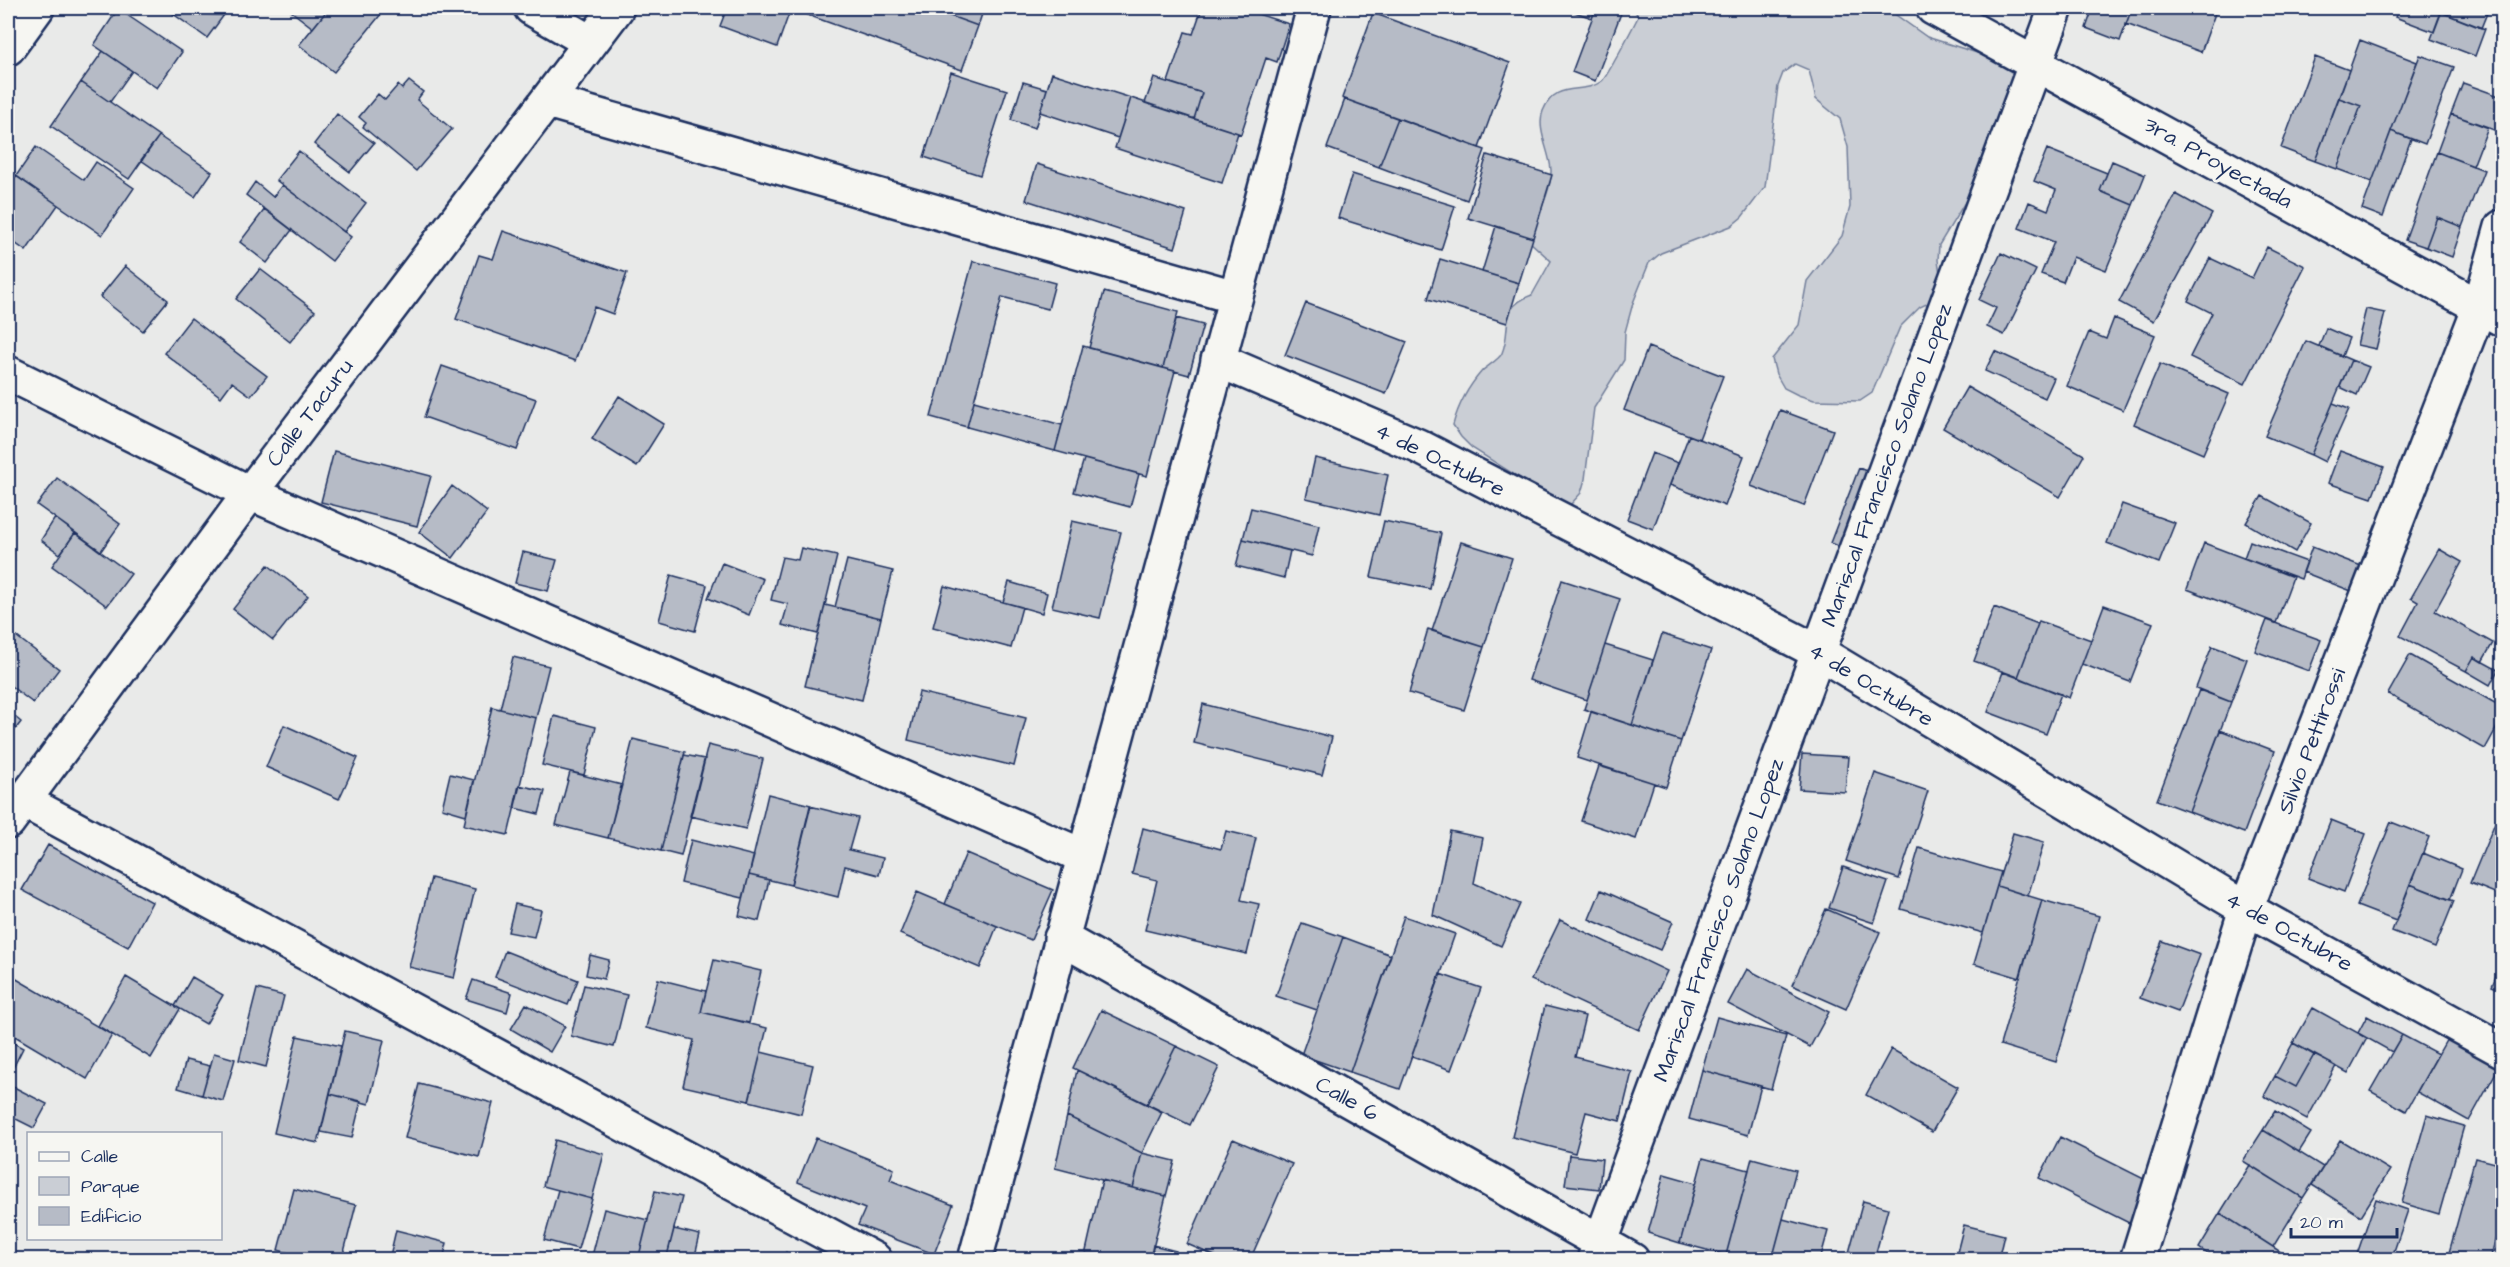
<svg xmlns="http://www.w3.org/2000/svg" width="2510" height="1267" font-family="'Architects Daughter',sans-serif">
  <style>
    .green { fill: #caced5; stroke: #727e9a; stroke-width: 1.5 }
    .building { fill: #b6bbc6; stroke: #1b2f5e; stroke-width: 1.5 }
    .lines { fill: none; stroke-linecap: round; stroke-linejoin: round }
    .street-casing { stroke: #1b2f5e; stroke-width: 38 }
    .primary-casing { stroke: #1b2f5e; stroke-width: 38 }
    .street { stroke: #f6f6f2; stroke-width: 33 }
    .primary { stroke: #f6f6f2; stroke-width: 33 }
    .labels { text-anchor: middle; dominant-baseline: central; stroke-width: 6; stroke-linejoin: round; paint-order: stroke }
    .street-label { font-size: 22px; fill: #1b2f5e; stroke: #f6f6f2 }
  </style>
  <rect width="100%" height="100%" fill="#e9eae9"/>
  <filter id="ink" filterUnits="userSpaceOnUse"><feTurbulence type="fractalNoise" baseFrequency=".0167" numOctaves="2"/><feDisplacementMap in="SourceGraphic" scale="12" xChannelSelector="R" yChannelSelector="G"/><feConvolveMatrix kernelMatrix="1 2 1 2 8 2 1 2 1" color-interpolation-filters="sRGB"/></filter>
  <g filter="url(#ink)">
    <path class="green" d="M1634 8H1886L1927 37 2021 67 1970 194 1939 245 1938 260 1942 287 1935 300 1920 307 1900 327 1872 393 1860 401 1814 400 1798 395 1784 388 1776 374 1772 359 1799 325 1807 281 1842 236 1850 207 1848 147 1840 119 1816 99 1809 70 1795 64 1783 73 1778 86 1765 187 1742 217 1731 226 1661 253 1649 263 1633 303 1625 332 1624 360 1594 408 1585 479 1581 493 1571 504 1557 506 1531 492 1523 480 1472 448 1461 437 1453 425C1458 406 1469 386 1482 371 1487 366 1500 359 1502 353 1513 326 1497 308 1532 295L1551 261 1528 240C1535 220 1552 192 1551 170 1550 152 1536 129 1543 111 1556 79 1582 96 1602 81 1607 77 1634 25 1638 17Z"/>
    <path class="building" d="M287 8H329L313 28Z
      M329 8H386L334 72 299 45Z
      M727 8H791L777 47 720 26Z
      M788 8H928L978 26 962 70Z
      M928 8H984L978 26Z
      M1202 8H1239L1289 24 1277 62 1266 58 1241 134 1194 119 1202 93 1168 82 1185 32 1193 34Z
      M1563 8H1596L1592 18Z
      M1596 8H1623L1595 81 1572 72Z
      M2093 8H2132L2120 41 2086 28Z
      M2132 8H2217L2201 52 2126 24Z
      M2399 8H2443L2434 32 2395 17Z
      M2443 8H2489L2481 28 2441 12Z
      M118 9 182 52 157 88 94 45Z
      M2441 12 2485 29 2475 56 2431 39Z
      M172 13 224 15 207 38Z
      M1373 13 1510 63 1479 148 1342 98Z
      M2360 40 2417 62 2372 182 2337 169 2361 106 2339 98Z
      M103 51 132 71 110 102 81 82Z
      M2420 55 2454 67 2425 144 2391 131Z
      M2315 57 2349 70 2315 161 2281 148Z
      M951 72 1007 90 980 175 924 157Z
      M1052 73 1131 98 1118 138 1040 112Z
      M1154 78 1202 93 1194 119 1145 103Z
      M409 81 423 92 417 100 452 129 416 171 363 127 366 123 359 117 378 94 385 100 398 85 402 89Z
      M81 82 159 136 129 179 51 126Z
      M1023 82 1047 89 1035 128 1011 120Z
      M2463 83 2502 97V133L2451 114Z
      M1131 98 1238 133 1222 183 1115 148Z
      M2339 98 2361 106 2337 169 2315 161Z
      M1345 99 1398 118 1379 167 1327 148Z
      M337 114 374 143 350 172 314 144Z
      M2451 114 2488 127 2473 166 2437 152Z
      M1398 118 1485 150 1467 200 1379 167Z
      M2391 131 2411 139 2383 217 2362 209Z
      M159 136 212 172 195 197 141 160Z
      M36 147 84 180 96 162 134 188 102 235 16 176Z
      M2047 149 2107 173 2100 191 2133 205 2106 270 2073 257 2063 282 2041 274 2054 242 2019 228 2029 202 2048 210 2056 190 2034 181Z
      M299 151 366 203 344 232 276 180Z
      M2437 152 2484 170 2462 227 2437 217 2426 247 2405 240Z
      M1487 155 1552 175 1533 238 1468 218Z
      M2112 161 2145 175 2133 205 2100 191Z
      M1037 164 1186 212 1175 248 1026 200Z
      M8 170 58 205 26 251 8 238Z
      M1352 174 1455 206 1441 250 1338 218Z
      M255 182 273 197 282 185 351 237 332 261 246 195Z
      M2176 194 2212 214 2154 321 2119 302Z
      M265 209 292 230 267 263 240 242Z
      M2437 217 2462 227 2452 257 2426 247Z
      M1496 226 1533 238 1519 283 1482 272Z
      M503 231 627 273 613 314 594 307 575 361 456 319 479 255 493 259Z
      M2267 247 2305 266 2245 384 2190 357 2212 313 2188 301 2210 258 2252 278Z
      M2001 253 2036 270 2004 335 1987 327 1996 308 1979 300Z
      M1440 259 1519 283 1507 323 1428 299Z
      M973 261 1055 283 1048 309 1002 297 967 427 931 417Z
      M125 266 168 300 143 331 100 297Z
      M260 269 315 311 290 342 236 299Z
      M1104 292 1178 312 1163 368 1089 348Z
      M1306 303 1407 342 1386 394 1285 355Z
      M2366 309 2385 313 2376 349 2357 345Z
      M191 318 267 376 251 396 232 382 221 397 164 353Z
      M1176 318 1203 325 1189 375 1163 368Z
      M2114 318 2155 335 2123 410 2067 386 2089 332 2106 339Z
      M2326 328 2349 338 2342 356 2319 346Z
      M2306 341 2351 360 2311 455 2265 436Z
      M1083 346 1175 371 1147 476 1055 451Z
      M1648 347 1723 376 1699 439 1624 410Z
      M1995 351 2054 378 2045 398 1985 371Z
      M2351 360 2369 367 2357 395 2340 387Z
      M2160 364 2229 394 2203 454 2134 424Z
      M442 366 536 399 517 450 424 417Z
      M1967 387 2084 455 2060 497 1943 428Z
      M619 396 664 424 637 467 592 439Z
      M974 401 1062 425 1055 451 967 427Z
      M2333 403 2349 409 2325 462 2311 455Z
      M1780 410 1833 430 1804 506 1751 486Z
      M1689 435 1744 456 1725 506 1670 485Z
      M334 451 431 476 417 526 321 502Z
      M2340 451 2384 467 2372 498 2328 483Z
      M1652 453 1678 463 1653 529 1627 519Z
      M1315 458 1388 475 1379 515 1306 498Z
      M1084 459 1139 474 1130 507 1074 492Z
      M1859 468 1876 475 1848 550 1830 543Z
      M57 478 120 524 101 551 37 505Z
      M452 486 487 512 453 558 419 532Z
      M2262 496 2311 523 2295 552 2246 523Z
      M2122 504 2175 523 2159 563 2107 543Z
      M1251 508 1319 525 1312 556 1243 539Z
      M55 518 75 533 60 554 41 540Z
      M1072 521 1121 532 1100 618 1052 607Z
      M1384 521 1441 533 1430 589 1371 577Z
      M75 533 131 574 107 606 52 566Z
      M1243 539 1290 551 1284 578 1236 566Z
      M2250 541 2307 562 2301 579 2244 558Z
      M1461 542 1512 558 1484 647 1432 631Z
      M2204 543 2293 577 2276 623 2187 589Z
      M2312 547 2374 571 2364 596 2303 572Z
      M801 548 837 556 818 634 782 625 788 604 771 600 782 557 798 560Z
      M2439 549 2462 562 2435 611 2493 643 2482 662 2474 657 2466 671 2400 636 2418 602 2411 598Z
      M523 552 557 560 548 591 515 583Z
      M847 560 893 571 881 618 835 607Z
      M722 563 763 579 749 615 708 598Z
      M268 565 308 596 273 640 233 609Z
      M671 575 707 585 695 631 659 621Z
      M1562 580 1620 599 1587 700 1529 680Z
      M1009 582 1047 593 1042 613 1003 602Z
      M944 586 1022 607 1011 648 933 627Z
      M825 605 881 618 862 700 805 686Z
      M2104 605 2153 623 2130 682 2082 664Z
      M1994 607 2038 624 2018 677 1974 661Z
      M2267 620 2321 640 2309 671 2255 651Z
      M2039 621 2091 640 2069 698 2018 677Z
      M1428 629 1484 647 1464 710 1409 693Z
      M8 630 59 669 33 703 8 684Z
      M1662 634 1711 650 1681 741 1632 725Z
      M1605 645 1653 660 1632 725 1584 709Z
      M2212 646 2247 659 2231 702 2196 688Z
      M2410 655 2502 707V718L2485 749 2388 694Z
      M513 657 549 666 536 718 500 709Z
      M2474 657 2498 670 2490 685 2466 671Z
      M2003 672 2061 694 2046 734 1988 712Z
      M2199 690 2231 702 2189 812 2157 800Z
      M919 692 1026 718 1014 766 908 740Z
      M1203 704 1332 737 1322 775 1194 743Z
      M492 707 536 718 508 835 464 825Z
      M8 711 21 722 8 739Z
      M1591 712 1681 741 1666 787 1577 758Z
      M554 716 596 727 584 775 542 765Z
      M284 725 358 758 339 799 266 767Z
      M2220 730 2275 751 2244 833 2189 812Z
      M633 739 685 752 661 851 608 838Z
      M708 745 763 759 746 829 690 816Z
      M1802 754 1848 757 1845 792 1799 789Z
      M684 755 705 759 681 856 661 851Z
      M1599 766 1654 783 1636 839 1581 821Z
      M570 772 622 785 608 838 556 825Z
      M1875 773 1928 791 1899 879 1846 861Z
      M450 774 474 780 466 815 442 808Z
      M519 785 545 791 539 814 514 808Z
      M768 794 811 805 791 885 749 875Z
      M810 806 858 818 849 850 883 858 879 875 845 866 838 897 791 885Z
      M2501 808 2502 809V896L2470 883Z
      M2331 820 2366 834 2344 892 2308 878Z
      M2391 822 2429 837 2396 921 2357 906Z
      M1143 828 1221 849 1226 831 1256 838 1241 900 1259 904 1247 954 1145 930 1157 880 1132 874Z
      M1450 831 1483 838 1474 883 1520 904 1501 946 1433 915Z
      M2013 833 2044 842 2028 896 1997 886Z
      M691 840 754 856 743 898 681 883Z
      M48 845 152 902 128 947 22 890Z
      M1919 848 2001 872 1983 933 1901 909Z
      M966 853 1053 890 1031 940 945 904Z
      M2423 853 2462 869 2450 900 2410 884Z
      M1843 867 1888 882 1874 923 1829 908Z
      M749 875 769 880 759 921 739 916Z
      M431 878 475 889 454 978 409 967Z
      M2410 884 2454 901 2435 948 2392 931Z
      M1997 886 2042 900 2020 978 1974 964Z
      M1601 890 1673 922 1660 950 1589 919Z
      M917 892 997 926 980 968 900 934Z
      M2042 900 2099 916 2056 1062 2000 1045Z
      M515 904 541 910 534 937 508 932Z
      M1826 909 1880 932 1846 1009 1792 985Z
      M1404 916 1455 934 1400 1089 1350 1072Z
      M1560 920 1667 971 1639 1030 1531 980Z
      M1302 923 1343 937 1317 1010 1276 996Z
      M1343 937 1391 955 1350 1072 1301 1055Z
      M2162 941 2200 955 2178 1012 2140 998Z
      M505 951 578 980 568 1005 495 977Z
      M590 955 609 960 604 979 586 975Z
      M714 960 761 971 749 1023 701 1012Z
      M2502 961V990L2492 986Z
      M1747 969 1829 1012 1810 1047 1728 1004Z
      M8 974 112 1035 87 1079 8 1032Z
      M1440 974 1481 988 1451 1070 1412 1056Z
      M126 977 180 1009 151 1058 98 1026Z
      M192 977 223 995 206 1024 175 1006Z
      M658 979 706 991 701 1012 767 1028 749 1101 683 1086 694 1040 646 1028Z
      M473 980 512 993 507 1012 466 999Z
      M584 985 627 995 614 1047 571 1036Z
      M257 989 284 996 266 1067 239 1060Z
      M526 1004 565 1026 550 1052 511 1029Z
      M1545 1006 1585 1016 1575 1057 1632 1072 1620 1121 1586 1112 1575 1153 1512 1137Z
      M2313 1008 2367 1038 2348 1073 2293 1043Z
      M1101 1010 1176 1046 1147 1104 1073 1068Z
      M2367 1016 2402 1035 2392 1052 2358 1033Z
      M1717 1017 1786 1036 1771 1089 1702 1070Z
      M345 1031 384 1040 369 1104 330 1094Z
      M2402 1035 2438 1054 2406 1111 2370 1091Z
      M297 1036 341 1046 318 1143 274 1133Z
      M2448 1037 2500 1065 2469 1121 2417 1092Z
      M8 1040 23 1048 8 1078Z
      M2293 1043 2314 1055 2296 1087 2275 1076Z
      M1176 1046 1219 1067 1190 1125 1147 1104Z
      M1891 1049 1958 1087 1932 1132 1866 1095Z
      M761 1052 813 1065 801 1114 749 1101Z
      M214 1053 235 1059 223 1101 202 1095Z
      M2314 1055 2336 1066 2307 1119 2264 1096 2275 1076 2296 1087Z
      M186 1060 210 1066 202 1095 178 1088Z
      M1077 1070 1162 1112 1142 1153 1067 1116Z
      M1702 1070 1761 1086 1748 1135 1689 1119Z
      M8 1084 47 1104 34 1128 8 1115Z
      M419 1084 493 1103 479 1157 405 1138Z
      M330 1094 361 1101 352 1138 321 1132Z
      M2275 1111 2311 1133 2299 1152 2263 1130Z
      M2427 1115 2464 1126 2439 1214 2402 1203Z
      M1067 1116 1142 1153 1133 1188 1055 1168Z
      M2263 1130 2323 1167 2303 1198 2243 1161Z
      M2060 1137 2152 1183 2131 1224 2039 1178Z
      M816 1138 894 1169 890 1180 953 1205 934 1254 858 1225 865 1209 798 1182Z
      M1233 1139 1292 1164 1250 1260H1224L1187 1244Z
      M555 1140 604 1154 592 1199 543 1186Z
      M2340 1140 2390 1170 2361 1216 2312 1185Z
      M1142 1153 1175 1161 1166 1196 1133 1188Z
      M1569 1155 1602 1159 1599 1189 1565 1185Z
      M1703 1158 1749 1170 1726 1255 1680 1243Z
      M1752 1158 1796 1170 1772 1260H1741L1726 1255Z
      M2475 1158 2502 1165V1214L2490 1260H2447Z
      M2250 1165 2303 1198 2273 1247 2220 1213Z
      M1664 1174 1696 1183 1680 1243 1648 1233Z
      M1102 1180 1166 1196 1150 1260H1084Z
      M294 1189 356 1205 342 1260H314L278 1250Z
      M558 1190 592 1199 578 1249 544 1240Z
      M655 1191 682 1197 666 1260H638Z
      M2376 1199 2408 1210 2391 1260H2355Z
      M1863 1201 1888 1208 1874 1260H1847Z
      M604 1209 648 1220 638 1260H591Z
      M2220 1213 2273 1247 2293 1260H2217L2199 1248Z
      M2502 1214V1239L2496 1237Z
      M1783 1219 1828 1231 1820 1260H1772Z
      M1964 1225 2004 1235 1998 1260H1955Z
      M674 1229 700 1235 694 1260H666Z
      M396 1230 447 1243 443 1260H389Z
      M1153 1245 1176 1251 1173 1260H1150Z
      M786 1252 798 1260H782Z"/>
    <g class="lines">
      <g class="street-casing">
        <path id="street" d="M531 8 590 42
          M1933 8 2502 319
          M8 48 37 8
          M547 101 1235 297
          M1218 360 1418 446 1818 652 2246 909 2502 1050
          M8 373 250 493 1083 856
          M24 801 875 1260
          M8 822 250 493 617 8
          M1061 938 1632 1260
          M1594 1260 2056 8
          M2137 1260 2246 909 2480 306 2502 227"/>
      </g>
      <g class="primary-casing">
        <path id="primary" d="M975 1260 1314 8"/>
      </g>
      <use href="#street" class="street"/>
      <use href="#primary" class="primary"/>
    </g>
  </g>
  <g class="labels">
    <g class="street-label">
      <text transform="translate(2218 163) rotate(29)">3ra. Proyectada</text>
      <text transform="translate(310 413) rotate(-53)">Calle Tacuru</text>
      <text transform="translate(1440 460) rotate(26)">4 de Octubre</text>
      <text transform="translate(1887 465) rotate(-70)">Mariscal Francisco Solano Lopez</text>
      <text transform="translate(1871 685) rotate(31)">4 de Octubre</text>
      <text transform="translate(2312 741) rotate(-69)">Silvio Pettirossi</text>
      <text transform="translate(1719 920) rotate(-70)">Mariscal Francisco Solano Lopez</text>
      <text transform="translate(2289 932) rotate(29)">4 de Octubre</text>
      <text transform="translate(1347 1099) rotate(29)">Calle 6</text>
    </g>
  </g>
  <rect width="2510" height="1267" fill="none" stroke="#f6f6f2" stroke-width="30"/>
  <rect x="15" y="15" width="2480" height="1237" fill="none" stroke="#1b2f5e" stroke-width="2" filter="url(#ink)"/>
  <rect x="27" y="1132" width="195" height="108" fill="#f6f6f2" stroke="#9ea6b7" stroke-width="1.5"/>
  <rect x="39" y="1152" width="30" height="9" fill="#f6f6f2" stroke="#9ea6b7" stroke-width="1.5"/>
  <text x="81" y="1162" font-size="18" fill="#1b2f5e">Calle</text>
  <rect x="39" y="1177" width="30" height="18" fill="#caced5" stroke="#9ea6b7" stroke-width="1.5"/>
  <text x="81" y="1192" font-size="18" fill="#1b2f5e">Parque</text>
  <rect x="39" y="1207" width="30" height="18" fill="#b6bbc6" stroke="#9ea6b7" stroke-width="1.5"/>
  <text x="81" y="1222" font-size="18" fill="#1b2f5e">Edificio</text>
  <path d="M2291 1228v9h106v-9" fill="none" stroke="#1b2f5e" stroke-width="3"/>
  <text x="2300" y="1228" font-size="18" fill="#1b2f5e" stroke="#f6f6f2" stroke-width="4.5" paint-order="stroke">20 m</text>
</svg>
